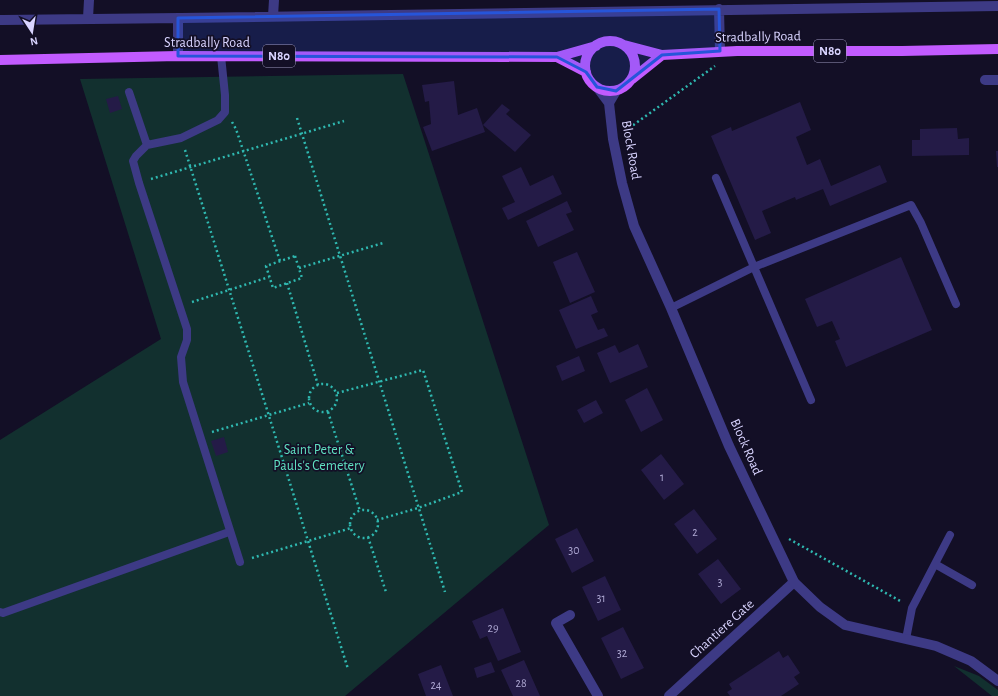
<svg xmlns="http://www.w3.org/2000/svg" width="998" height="696" font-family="'Alegreya Sans',sans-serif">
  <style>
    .green { fill: #12302f }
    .building { fill: #241b47 }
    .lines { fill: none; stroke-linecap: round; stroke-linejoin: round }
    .path { stroke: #2fb8b0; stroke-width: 2.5; stroke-dasharray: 2 3; stroke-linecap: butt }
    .service { stroke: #3d3a85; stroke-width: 8 }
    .minor { stroke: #3d3a85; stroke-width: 10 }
    .tertiary { stroke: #3d3a85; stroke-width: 10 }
    .primary { stroke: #c25bff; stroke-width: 10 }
    .marked { fill: #2655da; fill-opacity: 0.2; stroke: #2655da; stroke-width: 3; stroke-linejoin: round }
    .labels { text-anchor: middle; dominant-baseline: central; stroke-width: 3.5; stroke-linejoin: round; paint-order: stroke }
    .number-label { font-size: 12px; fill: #aca6d1 }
    .shield { fill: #130f26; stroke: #9e99be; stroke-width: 1 }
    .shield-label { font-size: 13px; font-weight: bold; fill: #d9d4ff }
    .street-label { font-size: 14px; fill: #d9d4ff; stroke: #130f26 }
    .park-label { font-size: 14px; fill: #5fe0c0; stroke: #130f26 }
  </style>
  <rect width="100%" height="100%" fill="#130f26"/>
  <path class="green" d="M403 74 549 525 345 696H0V440L161 339 80 79Z
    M954 666 979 676 998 690V696H992Z"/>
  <path class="building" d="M454 81 458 115 477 108 485 132 432 151 423 127 431 124 429 101 425 102 422 85Z
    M118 96 122 109 110 113 106 99Z
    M800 102 811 130 796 137 807 165 820 159 831 186 880 165 887 182 830 206 823 189 796 200 795 197 762 211 771 233 755 240 711 136 731 127 732 131Z
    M502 104 510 110 506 114 531 135 515 152 483 125Z
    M957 128 958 139 969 138V155L912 156V140H920V129Z
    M996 151H998V167H997Z
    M521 167 530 186 553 175 562 194 508 220 502 208 515 202 502 176Z
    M567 201 572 212 566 214 574 230 538 247 526 221Z
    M577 252 595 292 570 303 553 262Z
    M901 257 932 330 846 367 835 341 840 339 832 321 817 327 805 299Z
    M591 296 598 312 591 315 598 330 604 328 608 336 576 349 559 310Z
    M638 344 648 367 610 383 597 353 615 345 619 353Z
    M579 356 585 371 562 381 556 366Z
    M647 388 663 420 641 432 625 400Z
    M596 400 603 413 584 423 577 410Z
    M224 437 228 452 216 456 211 441Z
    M661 454 684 484 664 500 641 470Z
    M694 509 717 539 697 554 674 524Z
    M577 528 594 561 572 573 555 539Z
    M718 559 741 589 721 604 698 574Z
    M605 576 621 610 598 621 582 587Z
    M503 608 521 652 498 661 487 636 480 639 472 621Z
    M623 627 644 668 621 679 601 638Z
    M779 651 783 658 788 655 800 673 794 677 799 684 781 696H730L727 692 732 689 729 684Z
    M524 660 540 696H513L501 670Z
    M491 662 495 672 477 678 474 668Z
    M441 665 453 696H426L418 674Z"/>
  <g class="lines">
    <path class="path" d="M297 118 445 592
      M232 122 236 129 280 261
      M625 131 715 66
      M185 150 269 416 348 669
      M151 179 344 121
      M295 256 302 278 273 288 266 266Z
      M299 268 383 243
      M287 283 318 385
      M192 302 269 277
      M309 398a14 14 0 1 1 28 0a14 14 0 1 1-28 0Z
      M337 393 423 370 462 492 418 508 377 520
      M328 412 360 511
      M212 432 309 403
      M350 524a14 14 0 1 1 28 0a14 14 0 1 1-28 0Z
      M368 537 386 592
      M789 539 902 602
      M252 558 351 528"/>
    <path class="service" d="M221 56 225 95V112L218 120 181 138 147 145 136 156 133 161 139 183 187 329V340L181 357 183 382 240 562
      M129 92 147 145
      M671 308 754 267 716 178
      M811 400 754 267 911 205 921 223 956 304
      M935 564 972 585
      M0 612 3 613 229 532
      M906 639 912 608 950 535"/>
    <path class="minor" d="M719 9 720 51
      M273 16 274 0
      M88 18 89 0
      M178 18V56
      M0 20C60 19 120 19 181 18 453 14 725 8 998 6
      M985 80H998
      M570 615 556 623 598 696
      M669 696 794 582"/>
    <path class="tertiary" d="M597 87 609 103 613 139 622 183 634 226 671 308 729 446 794 582 820 607 845 625 936 646 971 661 998 681
      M609 103 616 91"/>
    <path class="primary" d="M585 66a25 25 0 1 1 50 0a25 25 0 1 1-50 0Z
      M624 45 662 55 737 51H902L998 49
      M557 57 586 72
      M0 60 178 56 557 57 596 46
      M632 79 662 55"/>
  </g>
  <path class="marked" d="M719 9 720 51 662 55 616 91 597 87 586 72 557 57 178 56V18Z"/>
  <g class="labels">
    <g class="number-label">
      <text x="662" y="477">1</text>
      <text x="695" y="532">2</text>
      <text x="574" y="550">30</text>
      <text x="720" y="582">3</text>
      <text x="601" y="598">31</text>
      <text x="493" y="628">29</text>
      <text x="622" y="653">32</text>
      <text x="521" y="683">28</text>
      <text x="436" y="685">24</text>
    </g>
    <g class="shield">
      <rect x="814" y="40" width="32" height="22" rx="3"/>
      <rect x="263" y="45" width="32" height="22" rx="3"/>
    </g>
    <g class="shield-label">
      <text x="830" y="51">N80</text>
      <text x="279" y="56">N80</text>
    </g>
    <g class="street-label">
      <text transform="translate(758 37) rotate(-1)">Stradbally Road</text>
      <text x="207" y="43">Stradbally Road</text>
      <text transform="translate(631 150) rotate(80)">Block Road</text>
      <text transform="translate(746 447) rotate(66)">Block Road</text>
      <text transform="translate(722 629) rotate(-42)">Chantiere Gate</text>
    </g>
    <g class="park-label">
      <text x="319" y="450">Saint Peter &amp;<tspan x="319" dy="16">Pauls's Cemetery</tspan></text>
    </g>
  </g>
  <g transform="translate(32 32) rotate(168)" stroke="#130f26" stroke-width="3" paint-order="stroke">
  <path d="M0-3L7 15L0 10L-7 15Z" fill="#d9d4ff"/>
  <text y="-6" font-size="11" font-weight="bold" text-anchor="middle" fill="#d9d4ff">N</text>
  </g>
</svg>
